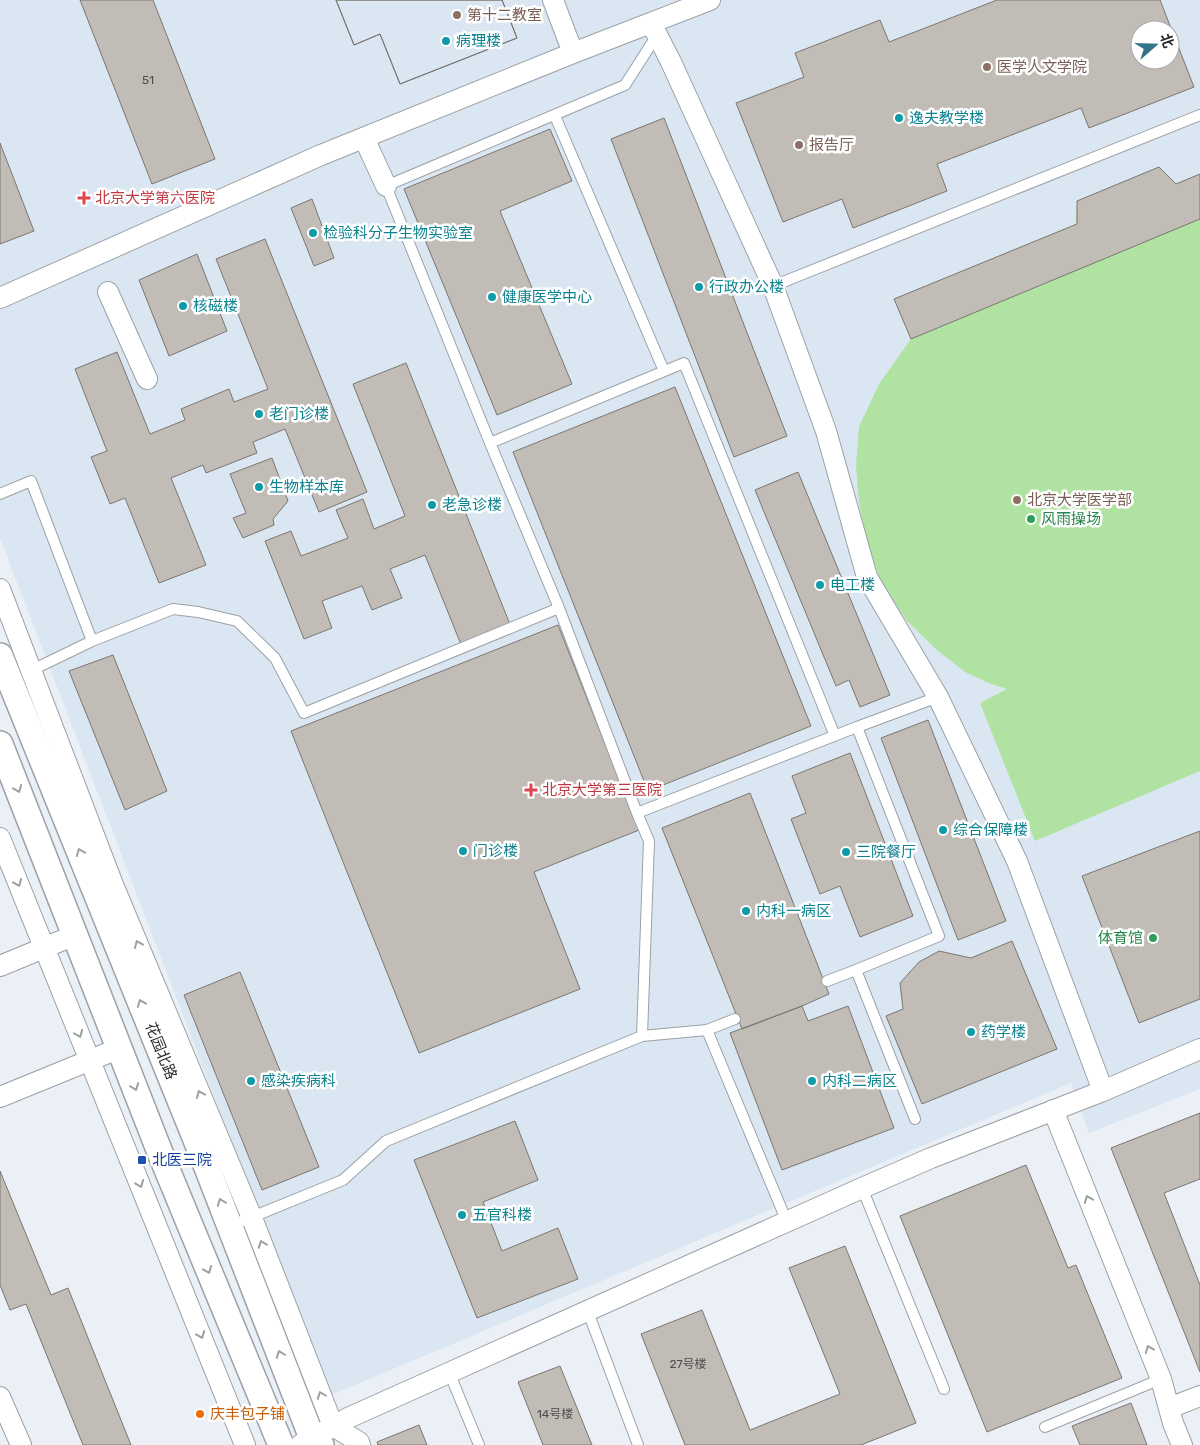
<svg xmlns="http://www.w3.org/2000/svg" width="1200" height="1445" font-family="Rubik,'Noto Sans SC',sans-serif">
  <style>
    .built { fill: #dae6f1; fill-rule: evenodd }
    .green { fill: #b0e3a1 }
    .building { fill: #c1bcb6; stroke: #7b7671; fill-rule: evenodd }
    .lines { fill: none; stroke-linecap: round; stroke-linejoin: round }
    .service-casing { stroke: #9ba1a6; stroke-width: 12 }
    .minor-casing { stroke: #9ba1a6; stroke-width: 22 }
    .tertiary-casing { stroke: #9ba1a6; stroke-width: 28 }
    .service { stroke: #fff; stroke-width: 10 }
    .minor { stroke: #fff; stroke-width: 20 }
    .tertiary { stroke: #fff; stroke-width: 25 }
    .oneway { stroke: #9e9fa0 }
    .education-dot { fill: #8d6e63; stroke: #fff; stroke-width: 2 }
    .culture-dot { fill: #0f9aa8; stroke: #fff; stroke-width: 2 }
    .health-dot { fill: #e0444e; stroke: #fff; stroke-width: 2 }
    .leisure-dot { fill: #2e9e5b; stroke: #fff; stroke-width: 2 }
    .transit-dot { fill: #1a4fb4; stroke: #fff; stroke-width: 2 }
    .food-dot { fill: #e8710a; stroke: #fff; stroke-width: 2 }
    .labels { text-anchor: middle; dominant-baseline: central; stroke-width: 5; stroke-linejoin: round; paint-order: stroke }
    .number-label { font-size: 12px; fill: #4e4e4e }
    .education-label { font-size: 15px; fill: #785e54; stroke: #fff; text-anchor: start }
    .culture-label { font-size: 15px; fill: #0d838f; stroke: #fff; text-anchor: start }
    .health-label { font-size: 15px; fill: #be3a42; stroke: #fff; text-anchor: start }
    .leisure-label { font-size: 15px; fill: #27864d; stroke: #fff; text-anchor: start }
    .street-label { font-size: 15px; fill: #27292b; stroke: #fff }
    .transit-label { font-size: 15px; fill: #164399; stroke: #fff; text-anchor: start }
    .food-label { font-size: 15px; fill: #c56008; stroke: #fff; text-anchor: start }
  </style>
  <rect width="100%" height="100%" fill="#eaf0f6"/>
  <path class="built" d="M0 0H1200V1089L1089 1133 1071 1083 329 1396 0 538ZM1140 30H1170V60H1140Z"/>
  <path class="green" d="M1159 167 1176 184 1200 174V771L1035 841 980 703 1007 689 991 684 965 672 937 650 906 620 880 580 865 535 859 502 856 466 859 427 879 384 911 339 894 299 1076 224 1077 201Z"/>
  <path class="building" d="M80 0H153L215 159 152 184Z
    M336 0H502L517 38 400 84 380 34 354 45Z
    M336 0H502L517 38 400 84 380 34 354 45Z
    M997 0H1160L1194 87 1089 128 1081 108 937 164 947 191 853 228 842 199 783 222 736 103 804 77 795 53 880 20 889 42ZM1140 30H1170V60H1140Z
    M664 118 787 436 734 457 611 139Z
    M550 129 572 181 500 211 572 384 497 415 404 189Z
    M0 143 34 231 0 244Z
    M1159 167 1176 184 1200 174V219L911 339 894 299 1077 224V201Z
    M312 199 334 258 314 266 291 208Z
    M265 239 367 492 319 512 285 429 253 442 257 453 206 473 203 465 171 478 206 565 159 583 125 498 110 504 91 457 107 451 75 369 117 352 150 434 185 420 181 409 229 389 234 402 268 389 216 259Z
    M197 254 227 331 169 356 139 280Z
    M406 363 513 632 464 652 425 555 390 569 402 598 372 610 362 586 322 601 332 628 304 639 265 541 291 531 301 556 348 538 336 510 363 499 374 529 405 516 353 384Z
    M675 387 811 726 648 791 513 452Z
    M272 458 288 501 273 519 274 525 243 538 233 518 246 513 230 474Z
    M798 472 890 695 860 707 849 680 836 686 755 490Z
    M558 625 639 830 534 872 580 989 419 1053 291 731Z
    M113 655 167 791 125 810 69 671Z
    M928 720 1006 921 958 940 881 738Z
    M850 753 913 916 860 937 840 886 820 894 791 819 806 813 792 776Z
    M750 793 829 994 802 1006 742 1029 662 828Z
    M1200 831V999L1139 1023 1082 876Z
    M1012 941 1057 1049 922 1104 886 1016 903 1009 900 983 919 962 939 951 971 958Z
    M240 972 319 1167 262 1190 184 995Z
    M802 1006 808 1021 848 1006 894 1128 782 1170 730 1033Z
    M1200 1113V1179L1164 1193 1200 1285V1372L1111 1148Z
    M515 1121 538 1180 483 1202 502 1251 558 1228 578 1279 477 1318 414 1160Z
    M1026 1165 1068 1268 1076 1265 1122 1378 987 1432 900 1216Z
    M0 1171 51 1295 68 1288 131 1445H83L26 1304 10 1310 0 1285Z
    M845 1246 916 1423 861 1445H685L641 1334 702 1310 750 1430 840 1394 789 1268Z
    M560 1366 592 1445H543L518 1382Z
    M1131 1403 1147 1445H1080L1072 1426Z
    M419 1425 427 1445H378L377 1442Z"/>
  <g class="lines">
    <g class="service-casing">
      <path id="service" d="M555 116 664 371
        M773 286 1200 115
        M490 443 386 186 625 85 657 35
        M0 494 31 481 92 641
        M559 608 490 443 684 363 835 736
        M28 672 92 641 173 609 198 612 237 621 275 658 304 713 559 608 637 813
        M827 981 856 970
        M735 1019 707 1030 787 1222
        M642 1036 649 841 637 813 857 727
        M915 1119 856 970 939 936 857 727 938 697
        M862 1188 944 1389
        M230 1226 343 1180 386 1141 642 1036 707 1030
        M588 1312 638 1445
        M449 1372 479 1445
        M1045 1427 1161 1379"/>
    </g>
    <g class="minor-casing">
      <path id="minor" d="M553 0 573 53
        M651 23 671 62 773 286 826 431 867 577 938 697 1017 861 1103 1091
        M364 138 386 186
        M108 292 147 379
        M0 298 321 155 573 53 710 0
        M0 589 112 882 252 1218 333 1426 359 1442 360 1445
        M0 838 245 1445
        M0 966 75 935
        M0 1097 120 1048
        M1053 1110 1161 1379 1173 1423 1182 1445
        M0 1397 21 1445
        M1169 1408 1200 1396
        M300 1445 348 1418 862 1188 931 1158 1103 1091 1200 1049"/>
    </g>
    <g class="tertiary-casing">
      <path id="tertiary" d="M0 656 201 1152 312 1438 321 1445
        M0 744 161 1155 281 1445"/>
    </g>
    <use href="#service" class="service"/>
    <use href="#minor" class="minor"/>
    <use href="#tertiary" class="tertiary"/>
  </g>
  <defs><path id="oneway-chevron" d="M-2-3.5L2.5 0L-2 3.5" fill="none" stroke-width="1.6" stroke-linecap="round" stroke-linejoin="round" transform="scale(1.25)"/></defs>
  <g class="oneway">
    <use href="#oneway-chevron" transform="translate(18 789) rotate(68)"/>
    <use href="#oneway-chevron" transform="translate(80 852) rotate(-112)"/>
    <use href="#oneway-chevron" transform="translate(18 883) rotate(68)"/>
    <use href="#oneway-chevron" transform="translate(138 944) rotate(-113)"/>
    <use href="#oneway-chevron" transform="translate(141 1003) rotate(-112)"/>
    <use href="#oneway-chevron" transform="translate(79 1034) rotate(68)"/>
    <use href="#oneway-chevron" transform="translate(135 1087) rotate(69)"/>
    <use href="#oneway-chevron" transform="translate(200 1094) rotate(-113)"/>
    <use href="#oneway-chevron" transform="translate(140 1184) rotate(68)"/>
    <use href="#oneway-chevron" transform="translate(1088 1199) rotate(-112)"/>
    <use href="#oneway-chevron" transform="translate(221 1202) rotate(-111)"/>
    <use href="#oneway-chevron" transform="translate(262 1244) rotate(-111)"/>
    <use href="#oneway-chevron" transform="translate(208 1270) rotate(67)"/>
    <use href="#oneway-chevron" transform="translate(201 1335) rotate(68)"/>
    <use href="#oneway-chevron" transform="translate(1149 1349) rotate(-112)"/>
    <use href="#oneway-chevron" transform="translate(280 1354) rotate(-111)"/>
    <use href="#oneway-chevron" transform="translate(321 1395) rotate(-111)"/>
  </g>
  <g class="education-dot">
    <circle cx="457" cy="15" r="5"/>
    <circle cx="987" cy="67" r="5"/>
    <circle cx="799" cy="145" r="5"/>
    <circle cx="1017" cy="500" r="5"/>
  </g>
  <g class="culture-dot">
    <circle cx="446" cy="41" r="5"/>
    <circle cx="899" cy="118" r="5"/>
    <circle cx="313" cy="233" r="5"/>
    <circle cx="699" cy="287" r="5"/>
    <circle cx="492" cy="297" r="5"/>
    <circle cx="183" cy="306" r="5"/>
    <circle cx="259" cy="414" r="5"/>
    <circle cx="259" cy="487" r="5"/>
    <circle cx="432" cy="505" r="5"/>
    <circle cx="820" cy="585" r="5"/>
    <circle cx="943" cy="830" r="5"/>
    <circle cx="463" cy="851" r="5"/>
    <circle cx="846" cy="852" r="5"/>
    <circle cx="746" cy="911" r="5"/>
    <circle cx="971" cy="1032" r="5"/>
    <circle cx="251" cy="1081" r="5"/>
    <circle cx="812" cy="1081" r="5"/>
    <circle cx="462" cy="1215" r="5"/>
  </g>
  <g class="health-dot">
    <path d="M81.5 190.5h5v5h5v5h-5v5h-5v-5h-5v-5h5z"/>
    <path d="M528.5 782.5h5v5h5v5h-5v5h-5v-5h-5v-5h5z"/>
  </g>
  <g class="leisure-dot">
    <circle cx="1031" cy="519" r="5"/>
    <circle cx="1153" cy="938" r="5"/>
  </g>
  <rect class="transit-dot" x="137" y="1155" width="10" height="10" rx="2.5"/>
  <circle class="food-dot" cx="200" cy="1414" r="5"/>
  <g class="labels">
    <g class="number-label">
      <text x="148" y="80">51</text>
      <text x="688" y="1364">27号楼</text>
      <text x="555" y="1414">14号楼</text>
    </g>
    <g class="education-label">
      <text x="467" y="15">第十二教室</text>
      <text x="997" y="67">医学人文学院</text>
      <text x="809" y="145">报告厅</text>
      <text x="1027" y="500">北京大学医学部</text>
    </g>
    <g class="culture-label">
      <text x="456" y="41">病理楼</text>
      <text x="909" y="118">逸夫教学楼</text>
      <text x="323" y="233">检验科分子生物实验室</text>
      <text x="709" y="287">行政办公楼</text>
      <text x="502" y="297">健康医学中心</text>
      <text x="193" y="306">核磁楼</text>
      <text x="269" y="414">老门诊楼</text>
      <text x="269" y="487">生物样本库</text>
      <text x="442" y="505">老急诊楼</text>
      <text x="830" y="585">电工楼</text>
      <text x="953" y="830">综合保障楼</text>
      <text x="473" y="851">门诊楼</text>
      <text x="856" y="852">三院餐厅</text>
      <text x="756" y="911">内科一病区</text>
      <text x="981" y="1032">药学楼</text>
      <text x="261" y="1081">感染疾病科</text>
      <text x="822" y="1081">内科二病区</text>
      <text x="472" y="1215">五官科楼</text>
    </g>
    <g class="health-label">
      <text x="95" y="198">北京大学第六医院</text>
      <text x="542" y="790">北京大学第三医院</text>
    </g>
    <g class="leisure-label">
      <text x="1041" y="519">风雨操场</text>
      <text x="1143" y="938" text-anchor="end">体育馆</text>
    </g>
    <g class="street-label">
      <text transform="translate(161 1051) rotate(68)">花园北路</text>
    </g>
    <g class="transit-label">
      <text x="152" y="1160">北医三院</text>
    </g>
    <g class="food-label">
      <text x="210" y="1414">庆丰包子铺</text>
    </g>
  </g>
  <g transform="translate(1155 45) rotate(70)"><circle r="24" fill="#ffffff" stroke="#a9a9aa"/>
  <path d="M0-4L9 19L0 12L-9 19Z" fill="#357388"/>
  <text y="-8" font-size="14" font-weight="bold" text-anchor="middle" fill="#27292b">北</text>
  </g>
</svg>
